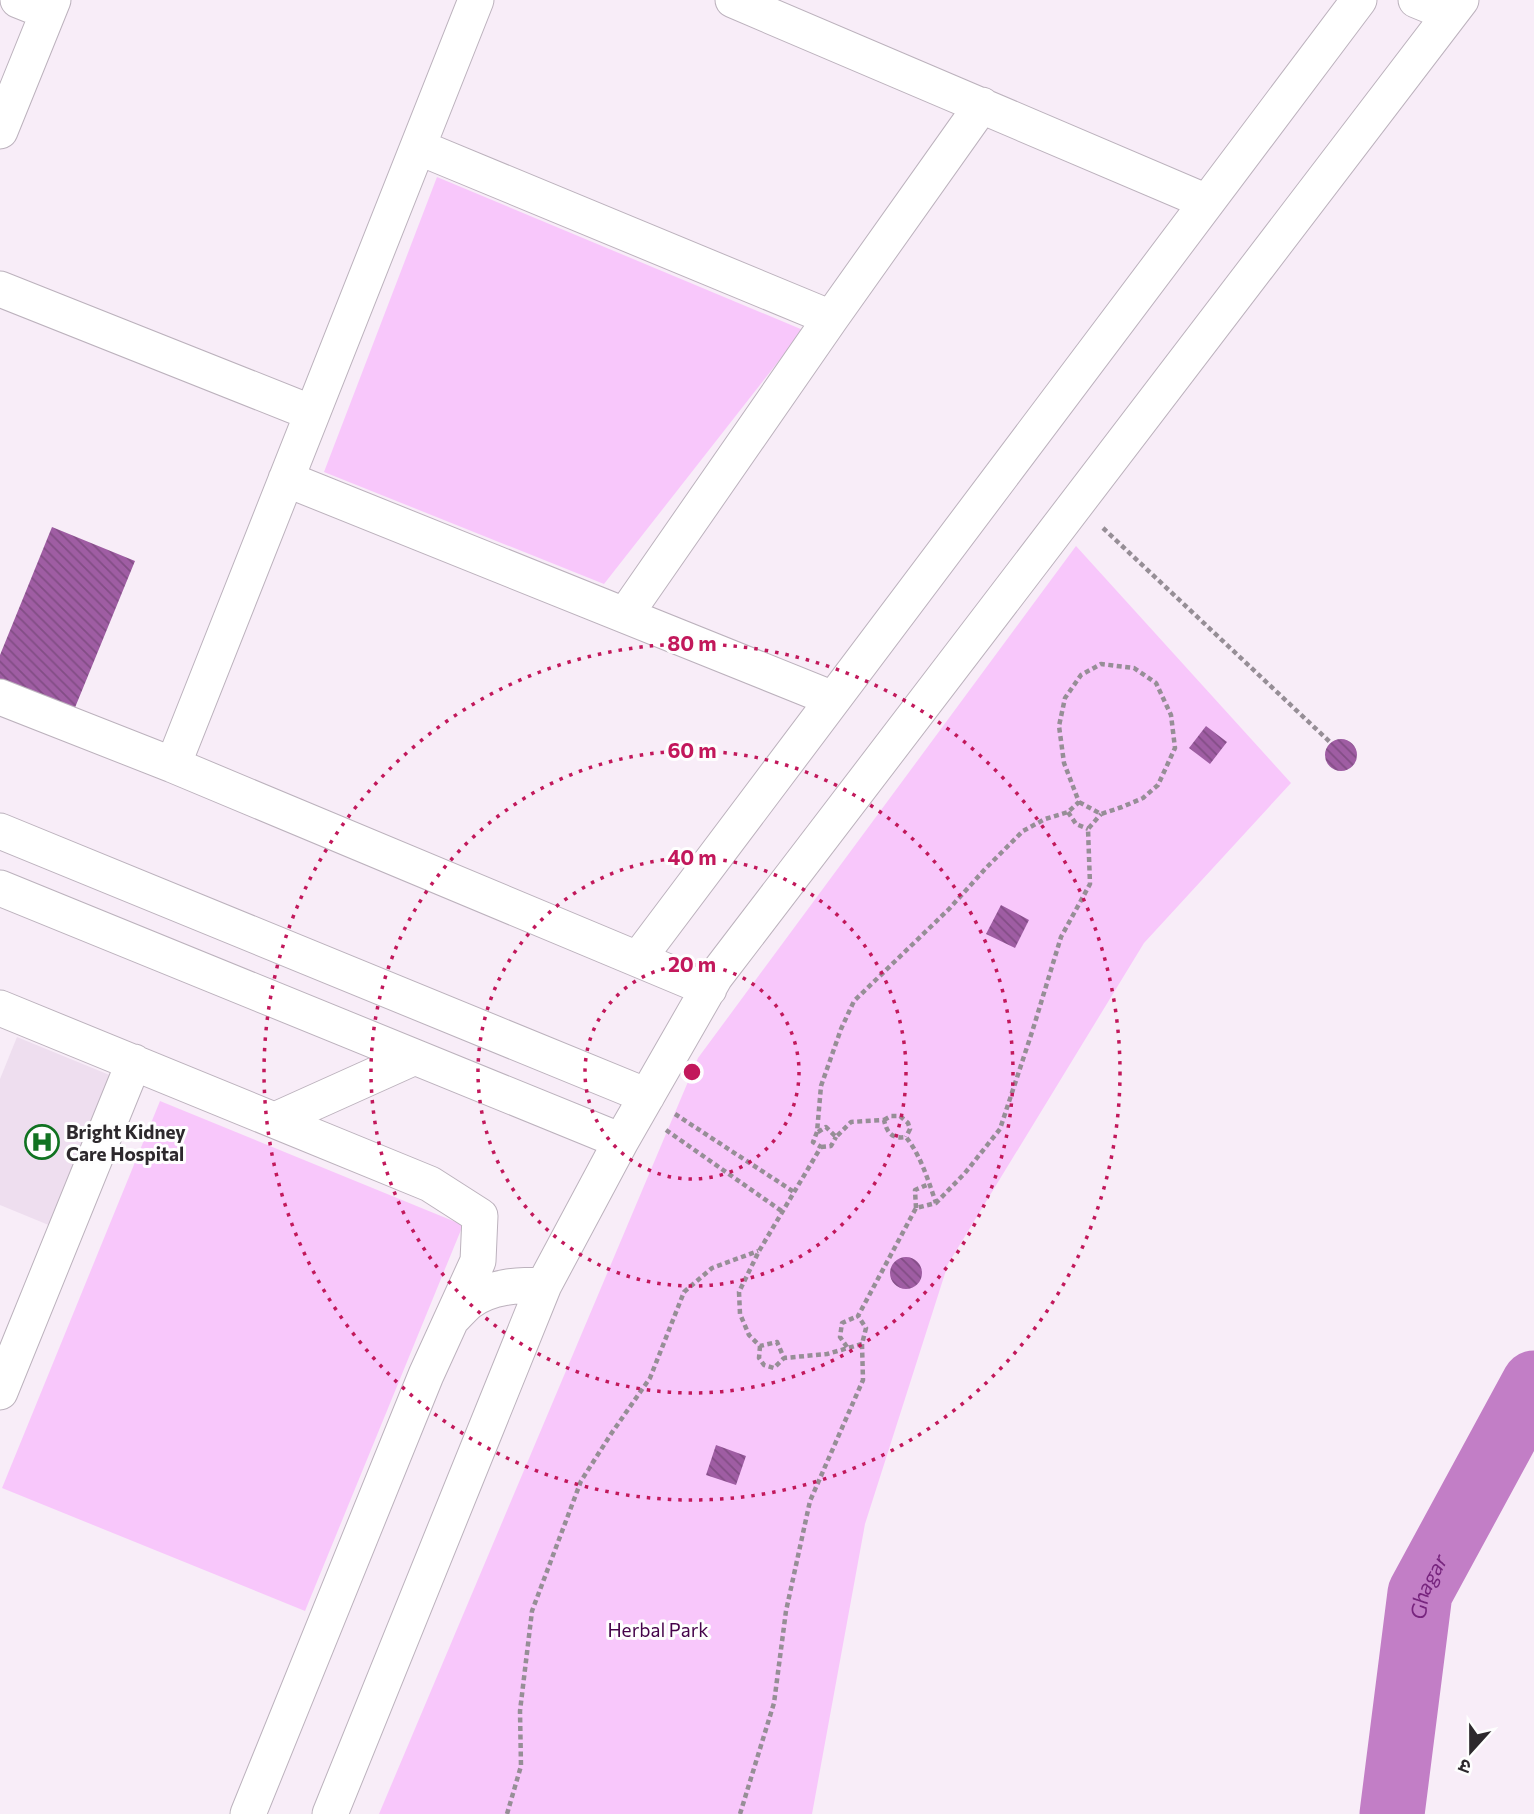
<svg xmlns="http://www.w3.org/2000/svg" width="1534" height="1814" font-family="Commissioner,'Noto Sans Devanagari',sans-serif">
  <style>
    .built { fill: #eedeef }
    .green { fill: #f8c7fb }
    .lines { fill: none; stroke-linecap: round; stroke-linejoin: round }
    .river { stroke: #c27ec6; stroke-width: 65 }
    .building { fill: url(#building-back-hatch) }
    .minor-casing { stroke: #bcb2bd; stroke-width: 37 }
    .path { stroke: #968e96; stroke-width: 4.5; stroke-dasharray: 5 3.5; stroke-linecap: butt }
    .minor { stroke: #fff; stroke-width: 35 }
    .ring { fill: none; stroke: #c2185b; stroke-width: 3.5; stroke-dasharray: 3.5 7 }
    .labels { text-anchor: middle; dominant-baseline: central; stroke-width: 6; stroke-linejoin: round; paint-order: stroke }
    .poi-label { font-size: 19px; font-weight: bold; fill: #2d292d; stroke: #fefefe; text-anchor: start }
    .park-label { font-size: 19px; fill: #45034a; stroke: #fefefe }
    .water-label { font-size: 21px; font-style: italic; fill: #77257e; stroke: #fefefe }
    .centre { fill: #c2185b; stroke: #fefefe; stroke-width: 3.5 }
    .ring-label { font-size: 21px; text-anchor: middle; font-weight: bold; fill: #c2185b; stroke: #fefefe; stroke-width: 6; stroke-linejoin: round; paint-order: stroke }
  </style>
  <defs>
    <pattern id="building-back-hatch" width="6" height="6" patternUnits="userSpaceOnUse" patternTransform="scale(1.75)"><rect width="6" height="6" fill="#9f5da3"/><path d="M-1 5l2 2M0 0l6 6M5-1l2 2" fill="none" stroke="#824d85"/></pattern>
  </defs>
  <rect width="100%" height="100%" fill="#f8edf8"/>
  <path class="built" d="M17 1037 112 1076 51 1226 0 1205V1079Z"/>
  <path class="green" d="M437 177 803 330 604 584 324 472Z
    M1076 546 1291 783 1144 943 948 1264 865 1524 812 1814H379L698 1058Z
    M160 1101 463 1225 305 1611 2 1488Z"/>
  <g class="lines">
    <path class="river" id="s1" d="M1392 1814 1420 1593 1534 1383"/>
  </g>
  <path class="building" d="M52 527 135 561 74 710 0 680V655Z
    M1206 726 1227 742 1210 764 1189 748Z
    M1325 755a16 16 0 1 1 32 0a16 16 0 1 1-32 0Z
    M1001 905 1029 920 1015 948 986 934Z
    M890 1273a16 16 0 1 1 32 0a16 16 0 1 1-32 0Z
    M716 1445 746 1456 736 1485 706 1475Z"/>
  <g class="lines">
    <g class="minor-casing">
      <path id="minor" d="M18 0 48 12
        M733 0 1207 202
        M1416 0 1450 14
        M0 131 53 0
        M418 147 831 318
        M0 289 312 413
        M286 479 833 699
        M625 615 831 318 982 105
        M0 697 173 765 476 0
        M173 765 709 989
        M0 831 647 1096
        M0 888 621 1141
        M638 959 1359 0
        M0 1008 430 1184 480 1216 478 1261 426 1375 248 1814
        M275 1120 415 1057
        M453 1318C458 1313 463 1307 469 1302 490 1286 519 1285 544 1285
        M0 1392 134 1062
        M330 1814 544 1285 621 1141 715 977 1461 0"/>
    </g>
    <path class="path" d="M1103 528 1331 743
      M1068 812 1076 824 1088 829
      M675 1114 794 1192
      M884 1120 891 1116H900L908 1123 910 1129 906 1137
      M666 1130 783 1212
      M818 1132 826 1127 836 1137 851 1122 884 1120C887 1133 892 1139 906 1137 921 1156 928 1180 936 1203
      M821 1147 831 1146 836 1137
      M916 1208 915 1190 929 1184
      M862 1344 827 1354 784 1358 777 1342 760 1346 749 1335 740 1314 739 1292 759 1251 821 1147 813 1142 817 1132 821 1086 841 1029 854 1001 949 909 986 868 1023 831 1045 819 1068 812 1079 802 1064 763 1059 726 1065 698 1081 675 1101 664 1134 668 1156 683 1171 715 1175 748 1158 785 1143 798 1122 807 1101 814 1079 802
      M760 1346 759 1358 764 1365 774 1368 784 1358
      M847 1347 840 1337 842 1323 858 1316
      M507 1814 521 1766 520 1711 532 1611 581 1481 611 1434 650 1378 684 1292 712 1268 758 1251
      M740 1814 774 1703 786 1611 810 1501 863 1380 862 1344 866 1328 858 1316 916 1208 936 1203 965 1173 1000 1129 1033 1029 1061 937 1090 884 1088 829 1101 814"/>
    <use href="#minor" class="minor"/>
  </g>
  <g class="ring">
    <circle cx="692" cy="1072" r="107"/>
    <circle cx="692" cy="1072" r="214"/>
    <circle cx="692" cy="1072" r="321"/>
    <circle cx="692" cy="1072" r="428"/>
  </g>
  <defs>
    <g id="hospital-ring" transform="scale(1.75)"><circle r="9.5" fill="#fefefe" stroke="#107221" stroke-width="1.5"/><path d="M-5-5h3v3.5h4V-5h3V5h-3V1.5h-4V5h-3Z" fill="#107221"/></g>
  </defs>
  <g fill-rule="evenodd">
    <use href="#hospital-ring" x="42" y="1142"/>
  </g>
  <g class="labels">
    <g class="poi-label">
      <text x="66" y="1131">Bright Kidney<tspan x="66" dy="22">Care Hospital</tspan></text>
    </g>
    <g class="park-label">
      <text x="658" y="1629">Herbal Park</text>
    </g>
    <g class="water-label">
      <text stroke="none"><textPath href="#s1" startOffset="231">Ghagar</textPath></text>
    </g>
  </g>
  <circle cx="692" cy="1072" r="10" class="centre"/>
  <g class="ring-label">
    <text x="692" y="651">80 m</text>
    <text x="692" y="758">60 m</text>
    <text x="692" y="865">40 m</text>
    <text x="692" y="972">20 m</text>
  </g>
  <g transform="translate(1471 1751) rotate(201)" stroke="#fefefe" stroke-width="5" paint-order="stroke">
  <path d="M0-5L12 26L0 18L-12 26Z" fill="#2d292d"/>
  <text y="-10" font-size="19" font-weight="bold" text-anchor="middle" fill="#2d292d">उ</text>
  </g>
</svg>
